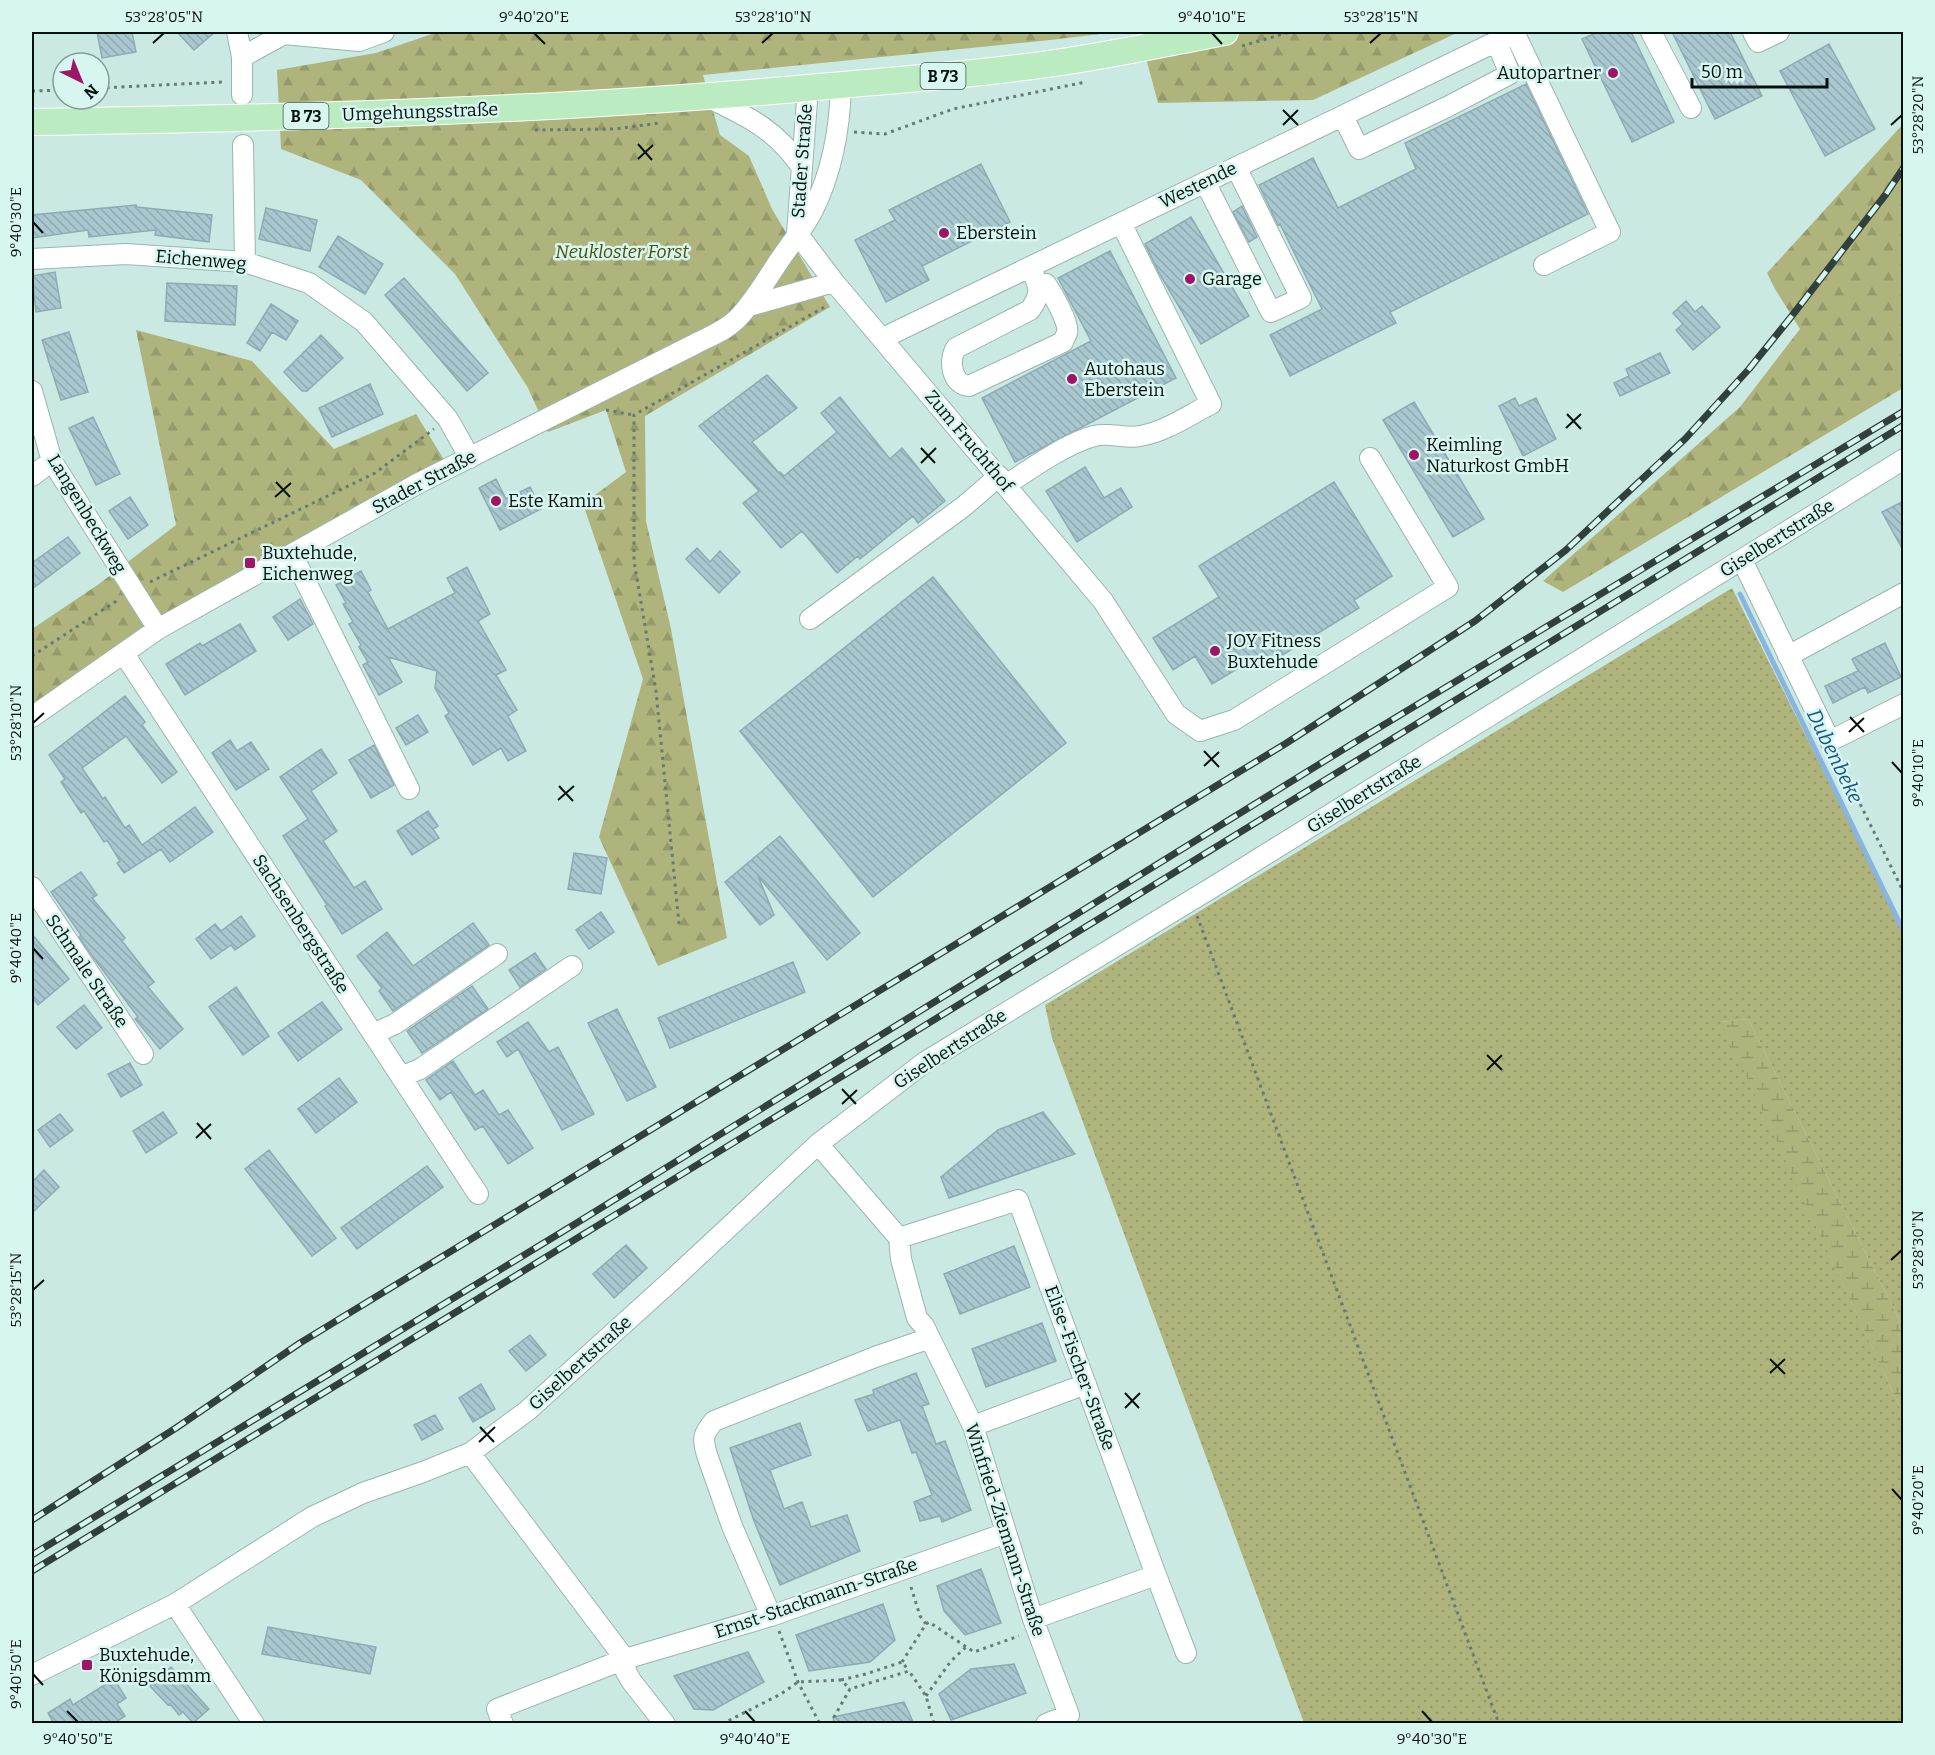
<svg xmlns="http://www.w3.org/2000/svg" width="1935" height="1755" font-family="Bitter,serif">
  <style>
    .grass { fill: url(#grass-dots) }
    .forest { fill: url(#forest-firs) }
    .wetland { fill: url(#wetland-marsh) }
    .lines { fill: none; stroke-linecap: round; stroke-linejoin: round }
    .stream { stroke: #88b4e0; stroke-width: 5 }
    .building { fill: url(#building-back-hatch); stroke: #8dabb2; stroke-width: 1.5 }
    .minor-casing { stroke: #98b6af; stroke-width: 22 }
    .major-casing { stroke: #fff; stroke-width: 28 }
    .path { stroke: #667a76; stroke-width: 3; stroke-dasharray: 3 4.5; stroke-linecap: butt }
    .minor { stroke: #fff; stroke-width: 20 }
    .major { stroke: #bbebc0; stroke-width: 26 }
    .rail-casing { stroke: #30403d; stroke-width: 7 }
    .rail { stroke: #d7f6ef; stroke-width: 4.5; stroke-dasharray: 14; stroke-linecap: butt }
    .ticks { fill: none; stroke: #071210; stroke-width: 2 }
    .poi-dot { fill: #9d1565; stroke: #d7f6ef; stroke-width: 2 }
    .labels { text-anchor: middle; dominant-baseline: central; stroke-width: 5; stroke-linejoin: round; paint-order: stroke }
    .shield { fill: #d7f6ef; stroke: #455653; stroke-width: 1.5 }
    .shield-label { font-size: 16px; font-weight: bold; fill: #071210 }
    .poi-label { font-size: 18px; fill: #071210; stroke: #d7f6ef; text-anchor: start }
    .street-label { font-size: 18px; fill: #071210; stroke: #d7f6ef }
    .park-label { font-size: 18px; font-style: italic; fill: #4c4f07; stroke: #d7f6ef }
    .water-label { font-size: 20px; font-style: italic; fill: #115389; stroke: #d7f6ef }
    .neatline { fill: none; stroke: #071210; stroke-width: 2 }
    .ticks-label { font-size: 15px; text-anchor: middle; fill: #071210 }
  </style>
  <defs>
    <pattern id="grass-dots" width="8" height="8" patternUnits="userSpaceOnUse" patternTransform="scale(1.5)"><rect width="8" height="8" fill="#afb47d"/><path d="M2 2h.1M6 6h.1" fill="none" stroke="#959a6b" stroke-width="1.8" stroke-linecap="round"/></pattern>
    <pattern id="forest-firs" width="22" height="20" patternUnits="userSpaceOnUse" patternTransform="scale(1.5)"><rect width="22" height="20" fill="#afb47d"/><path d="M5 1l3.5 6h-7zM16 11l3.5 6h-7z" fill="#959a6b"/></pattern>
    <pattern id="wetland-marsh" width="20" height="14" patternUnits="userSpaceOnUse" patternTransform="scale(1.5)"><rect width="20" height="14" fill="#afb47d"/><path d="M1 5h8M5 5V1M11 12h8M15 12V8" fill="none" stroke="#959a6b"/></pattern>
    <pattern id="building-back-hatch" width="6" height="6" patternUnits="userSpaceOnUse" patternTransform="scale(1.5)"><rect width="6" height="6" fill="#a9c7cf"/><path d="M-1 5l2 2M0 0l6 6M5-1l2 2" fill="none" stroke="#90aab1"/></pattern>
  </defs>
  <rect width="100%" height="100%" fill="#cae9e2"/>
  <path class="grass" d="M1732 588 1903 930V1327L1748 1019 1722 1022 1903 1414V1723H1304L1052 1038 1045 1005Z"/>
  <path class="forest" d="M438 32C464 32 492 35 517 32H1117L1050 40 703 75 720 135 749 156 772 209 830 307 645 416 646 521 671 629 727 938 658 966 599 837 643 679 583 504 626 472 606 410 548 432 528 388 455 274 361 180 281 149 277 70 376 53Z
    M1139 32H1459L1313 100 1158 103Z
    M1903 124V388L1563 592 1543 581 1740 407 1800 329 1775 289 1767 273Z
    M136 330 252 361 334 449 416 414 446 463 32 710V629L99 584 176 525Z"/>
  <path class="wetland" d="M1748 1019 1903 1327V1414L1721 1022Z"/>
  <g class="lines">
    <path class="stream" d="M1740 594 1904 932"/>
  </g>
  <path class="building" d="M97 32H132L136 52 102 58Z
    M177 32H215L194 50Z
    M1598 32H1631L1674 122 1632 142 1582 39Z
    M1672 32H1730L1762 96 1715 119Z
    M1829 44 1875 129 1825 156 1780 71Z
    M1526 84 1588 214 1390 312 1396 323 1290 376 1270 335 1322 309 1280 224 1278 225 1259 185 1313 158 1338 208 1416 169 1405 143Z
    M981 164 1010 222 922 266 929 280 886 302 855 240 895 220 889 210Z
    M136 205 137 207 212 215 209 242 155 235 156 230 89 237 88 230 32 238V215Z
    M1242 206 1257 237 1249 242 1233 212Z
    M266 208 317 220 310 251 259 239Z
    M1191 217 1249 316 1201 344 1159 273 1145 244Z
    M338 236 383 264 365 294 319 267Z
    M1110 251 1176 378 1015 462 982 398 1091 341 1058 278Z
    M55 272 61 308 36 312 32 276Z
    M404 278 488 373 467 391 385 295Z
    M167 283 237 286 235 325 165 321Z
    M1686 301 1695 312 1702 306 1720 327 1693 350 1676 330 1683 324 1673 313Z
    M271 304 298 321 286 340 272 332 260 351 247 343Z
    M69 332 88 392 61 400 42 340Z
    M321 335 343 358 307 391H302L284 372Z
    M1660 353 1670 373 1620 396 1614 383 1629 376 1626 369Z
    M767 375 797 408 752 442 779 473 780 472 784 476 837 432 821 413 840 397 890 459 902 448 945 501 918 523 913 516 860 559 858 556 837 573 802 531 781 548 743 503 759 491 699 426Z
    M370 384 383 414 332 437 319 408Z
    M1515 398 1519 406 1536 398 1556 439 1523 456 1499 406Z
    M1414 402 1484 519 1453 537 1383 420Z
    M93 417 120 474 96 485 69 428Z
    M1085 467 1104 498 1121 488 1132 507 1077 542 1046 491Z
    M496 479 506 499 530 487 541 509 500 530 479 488Z
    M1334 482 1392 576 1354 600 1359 608 1258 670 1252 660 1212 684 1195 656 1173 670 1153 638 1219 597 1199 566Z
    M130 497 148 525 128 539 109 511Z
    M1904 501V552L1882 512Z
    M68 537 80 553 32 589V563Z
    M697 548 710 562 720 551 740 572 719 593 686 559Z
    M467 567 490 614 478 621 506 670 496 675 517 710 508 716 526 751 508 761 501 748 473 765 445 716 449 713 435 688 437 671 388 657 402 682 379 695 363 665 368 662 359 647 361 645 349 624 353 622 343 604 346 603 336 585 361 571 371 590 368 592 388 629 455 593 447 578Z
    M933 577 1066 743 873 897 740 731Z
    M300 599 313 624 288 640 273 617Z
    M240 624 256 651 185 695 166 664 200 643 202 646Z
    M1885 643 1901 677 1868 693 1865 687 1833 703 1825 686 1858 671 1852 659Z
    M125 696 145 722 142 725 177 772 162 783 126 736 82 768 103 799 105 797 125 828 129 825 142 845 195 807 213 832 170 862 161 849 124 873 117 863 120 861 107 840 104 842 84 811 81 813 61 782 65 779 49 755Z
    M418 715 428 732 406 745 396 728Z
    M230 740 237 751 251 742 269 769 236 790 212 753Z
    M374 745 394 785 371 798 349 760Z
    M321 749 337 773 311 791 337 831 323 841 354 888 365 881 382 909 342 934 325 906 327 905 283 836 308 819 280 777Z
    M428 811 438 826 433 829 439 838 412 855 397 831Z
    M780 836 860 933 827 960 758 876 774 915 760 925 725 882Z
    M574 853 607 858 601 894 568 889Z
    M81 872 97 895 92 898 125 938 122 941 154 982 148 987 183 1029 160 1049 135 1019 138 1017 93 957 79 937 81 935 51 892Z
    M601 912 614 932 589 949 576 930Z
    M241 916 255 936 235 950 231 945 211 959 196 939 215 924 221 931Z
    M473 923 489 945 393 1011 379 991 382 988 357 956 387 932 413 966Z
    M32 934 69 979 38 1005 32 997Z
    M535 953 546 969 520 987 509 970Z
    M793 962 805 992 670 1048 658 1018Z
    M472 986 488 1009 422 1053 407 1031Z
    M236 987 269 1036 243 1055 209 1007Z
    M322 1002 342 1029 298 1061 278 1033Z
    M84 1005 102 1028 76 1049 57 1027Z
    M617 1009 656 1087 627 1101 588 1023Z
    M528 1022 549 1052 558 1047 594 1114 562 1130 518 1049 507 1057 497 1042Z
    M453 1061 475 1095 483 1090 499 1115 508 1110 533 1148 508 1164 483 1126 475 1130 451 1092 440 1100 426 1080Z
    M130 1063 142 1085 121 1097 108 1074Z
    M339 1078 357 1102 316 1133 298 1109Z
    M163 1112 177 1133 146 1153 133 1131Z
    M1043 1112 1075 1154 949 1198 941 1177 998 1130Z
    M60 1114 73 1130 50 1147 38 1130Z
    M269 1150 336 1238 312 1256 245 1169Z
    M427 1166 443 1187 357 1249 341 1228Z
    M44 1170 59 1187 32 1213V1182Z
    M626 1245 647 1268 614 1298 593 1274Z
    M1014 1246 1030 1287 960 1314 944 1274Z
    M1042 1323 1056 1361 986 1387 972 1349Z
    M530 1335 546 1355 526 1371 509 1351Z
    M916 1373 929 1404 922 1406 936 1444 945 1441 971 1510 942 1522 940 1516 920 1521 914 1502 932 1495 916 1452 912 1453 900 1420 868 1431 855 1400 874 1394 873 1390Z
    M481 1384 495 1409 473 1422 459 1398Z
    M435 1415 443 1429 422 1440 414 1425Z
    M800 1423 811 1455 770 1470 784 1509 802 1502 811 1527 847 1515 860 1551 780 1585 754 1521 730 1448Z
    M981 1569 1001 1623 965 1635 944 1611 937 1586Z
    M883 1604 895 1640 870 1662 809 1671 796 1635Z
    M268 1627 376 1647 370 1674 262 1654Z
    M748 1652 764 1682 713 1710 694 1709 674 1676Z
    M1014 1664 1026 1693 951 1720 939 1694 971 1669Z
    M171 1667 209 1709 193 1723 183 1712 179 1715 170 1704 168 1705 150 1686Z
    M114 1679 126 1698 117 1704 125 1716 113 1724H54L48 1713 70 1699 73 1705Z
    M904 1702 914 1724H834L833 1717Z"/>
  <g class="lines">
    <g class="minor-casing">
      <path id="minor" d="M237 32 242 57V95
        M1514 32 1610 232 1544 265
        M1651 32 1691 108
        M1753 32 1758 42 1779 32
        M242 57 284 34 359 41 384 32
        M707 97C747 116 777 130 802 168
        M1343 116 1359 149 1447 107 1510 74 1496 41
        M243 145 245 262
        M1205 182 1271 312 1301 298 1236 167
        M797 233 808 88
        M797 233 834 282
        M32 259 126 254 245 262 309 283 364 322 448 419 470 458
        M1030 267C1039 285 1043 293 1030 310L956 348C948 361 952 385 969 386L1063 342C1063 340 1067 334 1067 333 1070 323 1052 293 1046 284L1038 283
        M749 306 834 282 1103 601 1176 714 1200 731 1234 720 1448 587 1370 458
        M883 338 1516 32
        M32 391 52 461 158 629
        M32 476 52 461
        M1006 485C1030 469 1067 443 1094 436 1109 432 1126 439 1140 436 1165 432 1189 415 1211 404L1121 223
        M292 554 409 789
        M1742 560 1830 741 1904 704
        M810 619 963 507 999 476
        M124 654 478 1194
        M1788 656 1904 593
        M32 717 158 629 417 484 693 345C708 337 725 331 737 319 752 304 763 285 775 267 787 248 803 230 813 210 832 172 840 127 841 85
        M32 887 143 1054
        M373 1034 395 1024 497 954
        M401 1077 420 1069 572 966
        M818 1144 899 1238 901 1259 917 1318 924 1326 973 1426 1033 1619 1069 1715 1046 1724
        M899 1238 1018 1200 1156 1575 1186 1653
        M973 1426 1086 1384
        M470 1453 625 1659 626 1672 632 1682 665 1724
        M175 1604 254 1724
        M771 1616 732 1526 707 1455C702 1438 703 1434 714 1421L875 1357 930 1338
        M1033 1619 1156 1575
        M32 1675 175 1604 312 1517 363 1493 423 1472 470 1453 527 1411 672 1280 818 1144 925 1062 1218 884 1904 459
        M503 1724 497 1709 625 1659 771 1616 1006 1533"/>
    </g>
    <g class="major-casing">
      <path id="major" d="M32 122C287 118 542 111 796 89 880 81 964 76 1048 64 1107 56 1166 43 1225 32"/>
    </g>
    <path class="path" d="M1242 46 1290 32
      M99 88 223 82
      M32 91 63 90
      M535 130 615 129 660 123
      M854 132 885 134 953 109 1086 82
      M606 410 634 415
      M150 582 375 473 434 429
      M32 656 118 600
      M1837 757 1904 893
      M1197 916 1499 1724
      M679 924 656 691 634 561V415L828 305
      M926 1624 929 1622 974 1652 1019 1636
      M779 1631 798 1682 820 1724
      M902 1662 926 1624 920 1616 911 1587
      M841 1680 866 1674 902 1662 909 1671
      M926 1696 951 1661 966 1647
      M722 1724 781 1694 798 1682 841 1680 850 1689
      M830 1724 850 1689 909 1671 926 1696 934 1724"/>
    <use href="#minor" class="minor"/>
    <use href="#major" class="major"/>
    <g class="rail-casing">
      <path id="rail" d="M32 1520 176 1428 300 1343 1285 744 1475 621 1566 550 1685 439 1749 369 1791 317 1886 194 1904 167
        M32 1555 575 1224 1352 744 1904 411
        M32 1571 800 1102 1904 425"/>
    </g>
    <use href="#rail" class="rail"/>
  </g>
  <path class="ticks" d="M534 33 545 44M1212 33 1222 44M153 43 164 33M762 43 773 33M1370 43 1381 33M1283 110 1298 125M1283 125 1298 110M1891 125 1902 115M638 144 652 160M638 159 653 145M33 222 43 233M1567 414 1581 429M1566 428 1581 414M921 448 935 463M921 463 936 448M276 482 290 497M275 497 291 483M1850 717 1864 732M33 723 44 713M1849 732 1864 718M1204 751 1219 767M1892 762 1902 773M1204 766 1219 752M559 786 573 801M558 800 574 786M33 948 43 959M1487 1055 1502 1070M1487 1070 1502 1055M842 1089 856 1104M842 1104 857 1090M197 1123 211 1139M196 1138 211 1124M1891 1260 1902 1250M33 1290 44 1280M1770 1359 1785 1374M1770 1373 1785 1359M1125 1393 1139 1408M1125 1408 1140 1393M480 1427 494 1442M479 1442 495 1427M1892 1489 1902 1500M33 1674 43 1685M67 1711 78 1722M745 1711 755 1722M1422 1711 1432 1722"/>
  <g class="poi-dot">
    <circle cx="1613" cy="73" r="6"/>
    <circle cx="944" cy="233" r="6"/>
    <circle cx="1190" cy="279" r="6"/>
    <circle cx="1072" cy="379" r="6"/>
    <circle cx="1414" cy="455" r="6"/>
    <circle cx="496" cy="501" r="6"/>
    <rect x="244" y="557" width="12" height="12" rx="3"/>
    <circle cx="1215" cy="651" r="6"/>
    <rect x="81" y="1659" width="12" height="12" rx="3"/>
  </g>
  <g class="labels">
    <g class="shield">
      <rect x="920.5" y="63" width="45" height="26" rx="4.5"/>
      <rect x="283.5" y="103" width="45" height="26" rx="4.5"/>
    </g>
    <g class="shield-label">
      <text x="943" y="76">B 73</text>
      <text x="306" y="116">B 73</text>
    </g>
    <g class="poi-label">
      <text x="1601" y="73" text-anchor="end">Autopartner</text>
      <text x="956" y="233">Eberstein</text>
      <text x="1202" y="279">Garage</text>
      <text x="1084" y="369">Autohaus<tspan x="1084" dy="21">Eberstein</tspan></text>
      <text x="1426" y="445">Keimling<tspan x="1426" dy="21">Naturkost GmbH</tspan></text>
      <text x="508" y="501">Este Kamin</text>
      <text x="262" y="553">Buxtehude,<tspan x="262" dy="21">Eichenweg</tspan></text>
      <text x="1227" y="641">JOY Fitness<tspan x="1227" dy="21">Buxtehude</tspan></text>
      <text x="99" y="1655">Buxtehude,<tspan x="99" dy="21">Königsdamm</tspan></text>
    </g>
    <g class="street-label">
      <text transform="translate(420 112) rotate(-2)">Umgehungsstraße</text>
      <text transform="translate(802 161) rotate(-86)">Stader Straße</text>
      <text transform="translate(1198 185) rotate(-26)">Westende</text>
      <text transform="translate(201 260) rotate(5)">Eichenweg</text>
      <text transform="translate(969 441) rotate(50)">Zum Fruchthof</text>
      <text transform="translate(424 482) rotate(-28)">Stader Straße</text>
      <text transform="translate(87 514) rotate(59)">Langenbeckweg</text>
      <text transform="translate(1777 538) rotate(-32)">Giselbertstraße</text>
      <text transform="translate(1364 794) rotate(-32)">Giselbertstraße</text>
      <text transform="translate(301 924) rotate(57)">Sachsenbergstraße</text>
      <text transform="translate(87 971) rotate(56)">Schmale Straße</text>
      <text transform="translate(950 1049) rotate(-33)">Giselbertstraße</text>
      <text transform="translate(580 1363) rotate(-42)">Giselbertstraße</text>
      <text transform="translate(1080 1368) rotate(70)">Elise-Fischer-Straße</text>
      <text transform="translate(1005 1530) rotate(72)">Winfried-Ziemann-Straße</text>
      <text transform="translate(816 1598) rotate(-19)">Ernst-Stackmann-Straße</text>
    </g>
    <g class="park-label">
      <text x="622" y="252">Neukloster Forst</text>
    </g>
    <g class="water-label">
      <text transform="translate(1835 756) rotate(64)">Dubenbeke</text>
    </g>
  </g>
  <rect width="1935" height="1755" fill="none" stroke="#d7f6ef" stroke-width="66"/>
  <g transform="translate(81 81) rotate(137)"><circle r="28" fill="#d7f6ef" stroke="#849b96" stroke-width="1.5"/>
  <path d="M0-4.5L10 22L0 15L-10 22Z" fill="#9d1565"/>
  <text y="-9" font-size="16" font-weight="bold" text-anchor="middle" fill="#071210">N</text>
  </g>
  <path d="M1692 78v9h135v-9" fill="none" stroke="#071210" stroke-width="3"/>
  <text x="1701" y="78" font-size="18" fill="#071210" stroke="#d7f6ef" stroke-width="4.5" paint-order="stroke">50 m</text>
  <rect x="33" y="33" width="1869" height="1689" class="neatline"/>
  <g class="ticks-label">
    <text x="164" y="22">53°28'05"N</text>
    <text x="534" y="22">9°40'20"E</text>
    <text x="773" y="22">53°28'10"N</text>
    <text x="1212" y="22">9°40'10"E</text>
    <text x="1381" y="22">53°28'15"N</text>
    <text transform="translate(1918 115) rotate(-90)" y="5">53°28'20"N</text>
    <text transform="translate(16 222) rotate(-90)" y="5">9°40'30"E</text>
    <text transform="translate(16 723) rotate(-90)" y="5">53°28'10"N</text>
    <text transform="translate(1918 773) rotate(-90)" y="5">9°40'10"E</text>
    <text transform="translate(16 948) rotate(-90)" y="5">9°40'40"E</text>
    <text transform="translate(1918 1250) rotate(-90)" y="5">53°28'30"N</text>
    <text transform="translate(16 1290) rotate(-90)" y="5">53°28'15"N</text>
    <text transform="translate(1918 1500) rotate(-90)" y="5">9°40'20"E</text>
    <text transform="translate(16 1674) rotate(-90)" y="5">9°40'50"E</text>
    <text x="78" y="1744">9°40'50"E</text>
    <text x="755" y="1744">9°40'40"E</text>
    <text x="1432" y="1744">9°40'30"E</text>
  </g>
</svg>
